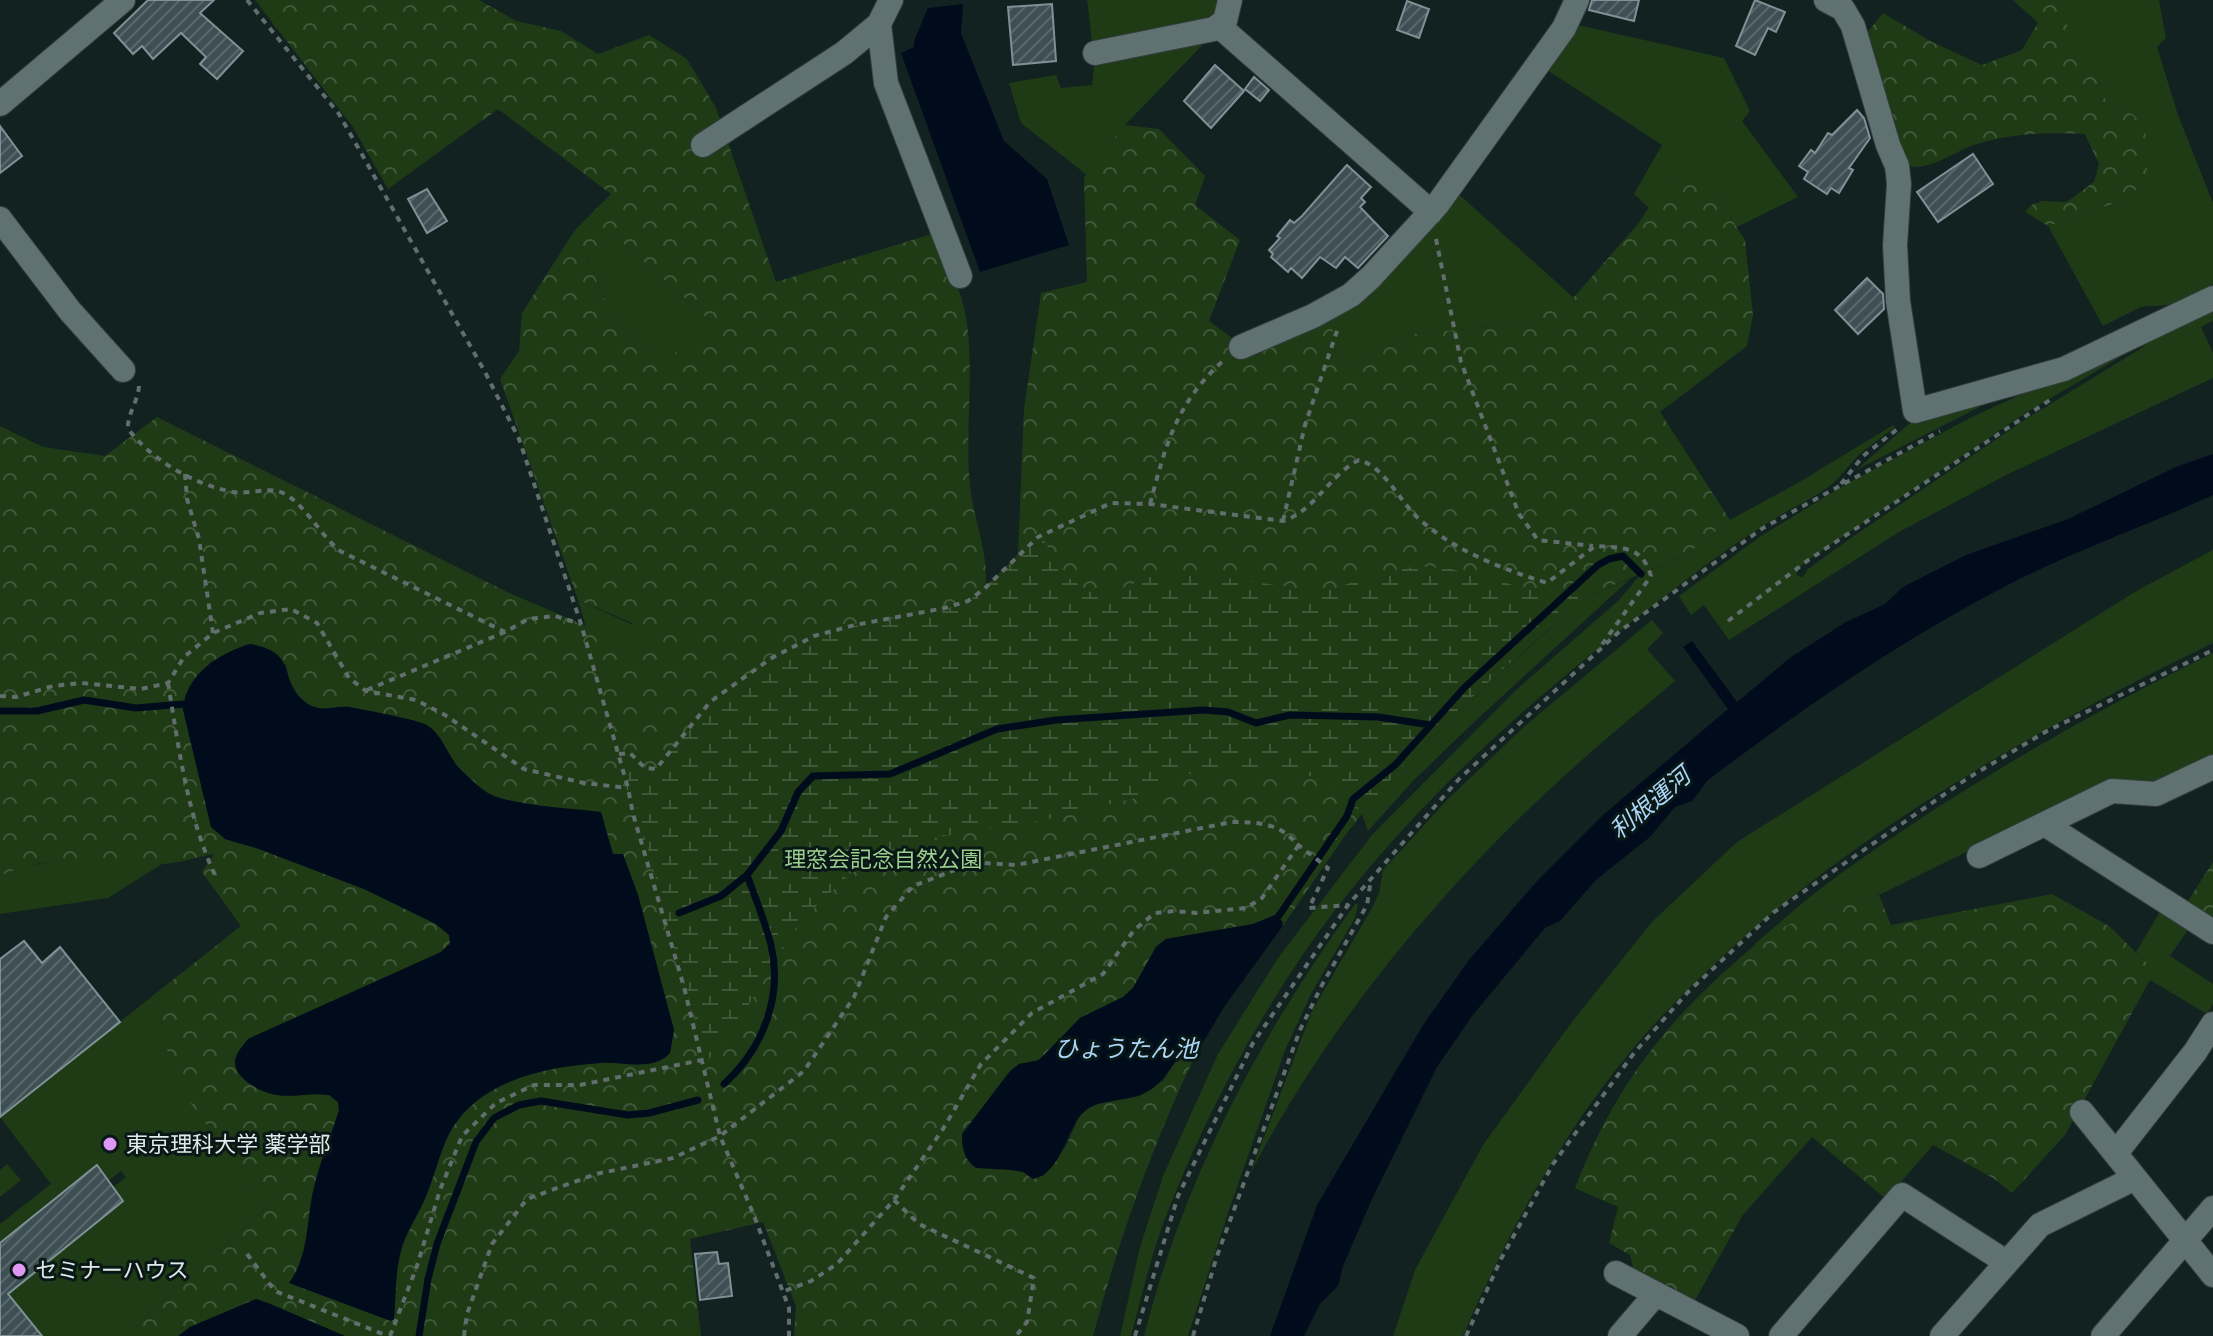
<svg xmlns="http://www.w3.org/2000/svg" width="2213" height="1336" font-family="Jost,'Noto Sans JP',sans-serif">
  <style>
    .grass { fill: #1e3b16 }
    .forest { fill: url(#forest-crowns); fill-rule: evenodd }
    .wetland { fill: url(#wetland-marsh) }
    .water { fill: #000c1c }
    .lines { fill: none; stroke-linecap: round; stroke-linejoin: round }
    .stream { stroke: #000c1c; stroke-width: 7 }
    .building { fill: url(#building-hatch); stroke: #7f9196; stroke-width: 2 }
    .minor-casing { stroke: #323c3b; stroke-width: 26 }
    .path { stroke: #616e6d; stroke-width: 4; stroke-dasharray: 6 6; stroke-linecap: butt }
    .minor { stroke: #5f7170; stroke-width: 24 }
    .poi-dot { fill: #de98f3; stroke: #091817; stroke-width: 3 }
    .labels { text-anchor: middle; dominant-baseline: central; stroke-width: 6; stroke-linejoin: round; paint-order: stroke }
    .park-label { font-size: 22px; fill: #9ccf8e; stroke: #091817 }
    .poi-label { font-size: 22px; fill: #e0eae9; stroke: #091817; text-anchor: start }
    .water-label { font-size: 24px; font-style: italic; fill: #acd6f6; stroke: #091817 }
  </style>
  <defs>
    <pattern id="forest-crowns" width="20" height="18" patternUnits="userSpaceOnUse" patternTransform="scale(2)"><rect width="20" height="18" fill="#1e3b16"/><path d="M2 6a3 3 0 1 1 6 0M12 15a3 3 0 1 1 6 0" fill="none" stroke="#3e5838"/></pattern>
    <pattern id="wetland-marsh" width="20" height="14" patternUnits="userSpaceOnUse" patternTransform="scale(2)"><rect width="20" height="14" fill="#1e3b16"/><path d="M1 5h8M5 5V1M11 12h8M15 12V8" fill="none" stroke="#3e5838"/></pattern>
    <pattern id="building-hatch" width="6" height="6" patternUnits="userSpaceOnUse" patternTransform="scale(2)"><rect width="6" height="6" fill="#3e4f53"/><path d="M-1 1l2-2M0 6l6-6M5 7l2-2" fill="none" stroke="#5a686c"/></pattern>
  </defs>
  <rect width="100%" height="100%" fill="#122221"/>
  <path class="grass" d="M1087 0H1225L1220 21 1093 49Z
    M2080 0H2159L2166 38 2157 47 2178 115 2213 203V284L2177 304 2141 307 2103 326 2048 226 2127 199 2134 115 2106 100 2079 40 2061 19Z
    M1569 23 1724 58 1750 111 1742 121 1798 197 1737 227 1704 176H1669L1649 208 1634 194 1662 145 1541 66Z
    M1216 31 1125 125 1087 175 1021 123 1009 83 1056 75 1061 88 1092 85 1095 56Z
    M1454 190 1574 298 1522 324 1411 334 1359 364 1327 347 1328 313Z
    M613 234 709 320 740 432 758 531 799 580 853 625C797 640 738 668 699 712 685 727 669 762 653 769L645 767 633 754 623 753 578 600 642 629 682 681H697L740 639 743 602 697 526V495L709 463 706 427 645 347 611 316 587 257 596 246Z
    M2213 300V322L2212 321 2201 327 2213 353V378L2006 475 1899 532 1729 640 1704 605 1691 615 1679 596 1761 536 1848 483 1970 418 2136 341 2127 353 2024 414 1804 563 1796 574 1802 578 1808 569 1848 540 2029 417 2140 349 2181 316Z
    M2003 395 1856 470 1918 416Z
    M1893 425 1895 427C1884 436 1872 444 1861 453 1849 464 1840 479 1827 488 1812 499 1795 506 1779 516 1741 539 1704 566 1669 593 1564 673 1461 760 1375 861 1284 966 1213 1094 1163 1224 1150 1260 1141 1299 1131 1336H1120L1140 1247 1163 1176 1218 1054 1278 958 1372 835 1516 690 1619 600 1641 574 1689 553 1730 520 1801 481Z
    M2213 550V643C2014 740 1818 852 1664 1014 1579 1103 1511 1223 1463 1336H1393L1415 1270 1483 1145 1572 1022 1652 922 1737 842 2138 590Z
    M1630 579 1472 724 1413 781 1368 831 1362 814 1384 785 1451 718 1584 598Z
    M1652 620 1663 633 1647 649 1675 681C1641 710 1606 738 1573 768 1446 882 1328 1023 1250 1174L1312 1011 1372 908 1379 893 1383 870 1447 800 1526 725Z
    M2213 653V759L2154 785 2110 781 1879 895 1834 908 1785 927 1749 949C1775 927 1801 903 1828 883 1949 794 2079 719 2213 653Z
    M71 859 162 864 108 898 0 914V876L20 867Z
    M1356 903 1358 905 1355 918 1312 992 1286 1048 1229 1210 1188 1336H1144C1184 1179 1260 1034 1356 903Z
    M2161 910 2189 928 2170 956 2213 984V1004L2207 1014 2150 980 2151 968 2136 952Z
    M155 994 175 1081 267 1207 125 1336H42L5 1297 123 1201 113 1187 126 1177 121 1171 109 1180 96 1165 0 1243V1224L51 1184 0 1117Z
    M7 1164 21 1180 0 1197V1170Z"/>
  <path class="forest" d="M255 0H479L516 21 561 31 598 54 649 35 687 59 716 108 776 282 935 233C949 265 965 297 968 332 973 383 965 435 970 486 973 519 990 555 985 588L1018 554 1024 409 1041 293 1087 282 1084 178 1125 125 1159 129 1205 176 1195 205 1240 240 1209 321 1247 349 1329 313 1337 318 1327 347 1359 364 1411 334 1522 324 1574 297 1638 224 1669 176H1704L1745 240 1753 315 1747 346 1660 412 1730 520 1689 553 1584 598 1530 646 1451 718 1384 785 1344 837 1282 927V922L1275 915 1253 924 1166 939 1156 947 1133 988 1123 997 1080 1018 1045 1055 997 1088 962 1144 967 1158 1043 1176 1066 1146 1079 1117 1086 1110 1094 1105 1140 1096 1164 1080 1176 1060 1195 1056C1152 1146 1119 1239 1093 1336H794L796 1306 763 1222 690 1239 701 1336H345L256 1299 190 1327 178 1336H125L267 1207 174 1081 155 994 241 926 202 872 214 854C196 857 177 864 159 864 103 864 54 851 0 876V426L43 447 105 456 157 417 507 592 635 647 648 637 630 622 578 600 500 379 519 351 522 313 575 230 611 194 498 109 388 189 353 127ZM613 234 709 320 714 339 655 360 645 347 611 316 587 257 596 246ZM212 661 286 664 289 679 298 695 310 706 322 709 347 707 426 725 440 738 457 766 485 792 613 854 638 895 674 1030 670 1053C652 1072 622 1061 600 1063 543 1067 475 1081 447 1138 439 1156 434 1177 426 1196 420 1213 408 1228 403 1246 395 1268 396 1295 394 1319L391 1321 290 1283C308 1257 305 1235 311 1206 318 1174 330 1142 339 1110L338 1102 329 1095 252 1085 236 1067 248 1039 441 952 450 943 449 935 436 924 364 889 259 849 225 839 185 697 198 676Z
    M2013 0H2080L2062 19 2079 39 2106 100 2134 115 2145 132 2149 149 2146 179 2127 199 2048 226 2025 212 2031 205 2042 201 2067 202 2094 182 2099 164 2085 134C2047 132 2007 133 1971 146 1950 154 1936 167 1912 167L1901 158 1866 34 1883 13 1932 42 1982 65 2022 50 2038 23Z
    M2213 862V921L2186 904Z
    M2052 894 2109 926 2152 968 2150 980 2065 1135 2012 1193 1993 1178 1933 1145 1886 1199 1812 1137 1742 1216 1694 1302 1634 1272 1630 1255 1609 1243 1618 1207 1575 1188C1610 1099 1652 1038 1723 973 1742 956 1762 937 1786 926 1816 912 1848 904 1879 895L1891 925Z"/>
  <path class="wetland" d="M1041 536 1067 577 1098 597 1156 575 1193 573 1324 592 1377 574 1418 566 1451 569 1513 585 1584 598C1507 666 1425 733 1362 814L1337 790 1311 776 1262 770 1186 774 1144 796 1055 818 938 837 866 858 799 923 725 1043 708 1060 672 941 623 755H631L645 768 656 769 710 702 770 659 814 637 854 626 944 609 968 602Z"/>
  <path class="water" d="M963 4 961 33 1004 141 1047 179 1069 245 980 272 901 53 914 47V41L928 8Z
    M2213 454V495C2144 527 2070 552 2002 588 1897 643 1802 709 1708 780L1692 801 1675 807 1650 837 1597 879 1560 921 1545 928 1472 1016 1437 1067 1372 1199 1343 1266 1338 1286 1320 1304 1304 1336H1270L1317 1205 1423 1025 1469 960 1537 881 1603 815 1728 709 1683 647 1692 641 1737 702 1791 657 1846 622 1885 604 1903 587 1966 555 2068 519 2178 466Z
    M250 644C302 653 275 682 308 704 321 713 336 705 350 707 365 710 415 719 427 725 443 735 447 756 460 769 468 777 478 787 488 793 512 806 572 808 601 812L613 854H623L638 895 674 1030 670 1053C652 1072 622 1061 600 1063 543 1067 474 1081 447 1138 439 1156 434 1177 426 1196 419 1213 408 1229 402 1246 395 1269 396 1295 394 1319L391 1321 289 1283C310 1254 306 1220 314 1187 320 1161 331 1136 339 1110L338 1102 329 1095C312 1092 294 1098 277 1095 262 1093 234 1079 235 1061 236 1052 243 1046 248 1039L441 952 450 944 449 935 436 924 364 889 259 849 225 839 211 827 183 710C185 675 219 653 250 644Z
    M1275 915 1283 922 1282 927 1224 1007 1195 1056 1177 1060C1165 1074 1160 1087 1142 1094 1122 1103 1094 1097 1079 1117 1066 1135 1059 1174 1033 1179L1023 1172 1011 1170 976 1168C964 1160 962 1148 962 1134L1010 1071 1019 1064 1039 1060 1080 1018 1123 997 1133 988 1156 947 1166 939 1253 924Z
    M256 1299 268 1303 345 1336H178L190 1327Z"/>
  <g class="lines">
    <path class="stream" d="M0 711H37L84 700 136 708 184 704
      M679 913 721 896 747 875
      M1278 917 1347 816 1353 799 1395 765 1431 725
      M724 1084C763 1049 783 996 771 945 765 921 755 897 747 875L781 831 798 792 813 776 890 774 997 729 1056 720 1203 710 1228 712 1256 723 1290 715 1378 717 1431 725 1464 688 1598 565 1609 559 1623 556 1641 574
      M419 1336 428 1279 437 1244 476 1142 494 1118 519 1105 541 1101 628 1115 649 1113 698 1100"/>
  </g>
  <path class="building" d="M148 0H214L200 13 243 51 217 79 200 64 206 57 181 33 153 59 142 46 133 54 114 33Z
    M1592 0H1639L1634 21 1589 10Z
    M1755 0 1785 12 1776 32 1768 28 1755 55 1736 46Z
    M1407 1 1429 9 1419 38 1397 30Z
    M1052 4 1056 61 1013 65 1008 7Z
    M1215 65 1244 91 1211 128 1184 101Z
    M1254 77 1269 90 1260 101 1245 89Z
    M1857 110 1864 118 1870 138 1849 168 1853 170 1839 193 1831 188 1827 194 1804 179 1808 172 1799 166 1811 150 1815 153 1828 133 1832 135Z
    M0 126 22 156 0 173Z
    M1973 154 1993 184 1938 222 1917 192Z
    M1347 165 1371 187 1361 198 1365 202 1360 207 1388 236 1358 268 1345 257 1336 268 1320 257 1302 278 1291 268 1288 272 1271 257 1273 254 1269 250 1280 238 1277 236 1290 220 1294 223 1302 216Z
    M427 189 447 221 427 233 408 199Z
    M1867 278 1883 294 1884 309 1858 334 1835 310Z
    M24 941 42 963 60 947 120 1022 0 1117V959Z
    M97 1165 123 1201 8 1294 42 1336H0V1243Z
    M717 1252 719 1264 728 1263 732 1296 700 1300 695 1254Z"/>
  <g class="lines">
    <g class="minor-casing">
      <path id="minor" d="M1826 0 1843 9 1853 26 1888 145 1897 166 1899 184 1895 245 1898 301 1915 411 2064 369 2213 298
        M879 24 886 83 960 276
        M1219 26 1431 212
        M1095 53 1214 29 1225 21 1230 0
        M0 104 123 0
        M703 145 844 53 879 24 891 0
        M0 219 70 311 123 370
        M1241 347 1313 316 1351 295 1371 277 1437 205 1564 28 1577 0
        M2046 825 2213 932
        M1979 856 2112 791 2156 794 2213 767
        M2082 1112 2213 1275
        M2116 1153 2195 1052 2213 1024
        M1616 1273 1737 1336
        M1620 1336 1655 1295
        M1781 1336 1902 1195 2006 1262
        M1942 1336 2040 1225 2135 1178
        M2103 1336 2213 1208"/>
    </g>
    <path class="path" d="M247 0 339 114 485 372 519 439 581 624 628 788 633 814 684 987 720 1136 753 1213 789 1308V1336
      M1436 239 1461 362 1519 514 1538 540 1593 546
      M139 386C138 402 127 414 128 429 153 461 193 484 233 492 250 495 267 486 283 493 303 502 321 536 340 551L505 632
      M185 474 187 499 199 539 213 633
      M1841 484 1863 456 1900 427
      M1150 504C1166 444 1176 403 1224 360
      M1283 521 1305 425 1338 328
      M1728 621 1807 561 2053 398
      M168 683C179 749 187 815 215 875
      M367 690 505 632 528 619 555 616 581 624
      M0 696 16 697 53 686 82 683 141 689 168 683 184 657 213 633 260 613 291 609 317 623 349 678 366 691 416 700 445 715 524 769 584 783 628 788
      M619 754 630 753 645 768 656 769 710 702 770 659 814 636 855 625 945 608 968 601 984 589 1038 537 1111 503 1150 504 1283 521C1315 511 1329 475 1359 460 1385 467 1399 501 1419 519 1457 552 1500 568 1547 583L1595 546C1622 548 1642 545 1651 576L1601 646
      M1297 844 1328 868 1309 908 1348 905
      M894 1200 919 1224 1034 1278 1027 1322 1016 1336
      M247 1254 275 1291 388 1336
      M390 1336 417 1266 440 1190 462 1136 496 1103 534 1085H580L702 1060
      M464 1336 467 1314 492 1244 527 1199 596 1174 673 1158 720 1136 804 1071 854 997 886 917 913 886 968 865 984 863 1016 865 1232 822C1258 822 1282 823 1298 846L1262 898 1246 908 1196 913 1174 911 1155 913 1134 930 1103 974 1032 1013 981 1064 943 1129 894 1200 837 1264 811 1281 782 1292
      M1135 1336 1178 1196 1253 1043 1348 905 1459 779 1620 631 1763 528 1940 431
      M1193 1336 1217 1256 1300 1030 1322 985 1367 905 1371 879
      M1466 1336 1501 1259 1553 1164 1634 1053 1688 992 1774 912 1968 778 2047 731 2213 650"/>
    <use href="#minor" class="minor"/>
  </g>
  <g class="poi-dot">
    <circle cx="110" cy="1144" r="8"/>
    <circle cx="19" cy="1270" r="8"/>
  </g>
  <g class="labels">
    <g class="park-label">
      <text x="883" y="859">理窓会記念自然公園</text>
    </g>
    <g class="poi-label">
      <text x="126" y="1144">東京理科大学 薬学部</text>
      <text x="35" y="1270">セミナーハウス</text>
    </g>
    <g class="water-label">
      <text transform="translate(1650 803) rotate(-40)">利根運河</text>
      <text x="1126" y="1048">ひょうたん池</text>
    </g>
  </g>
</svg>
